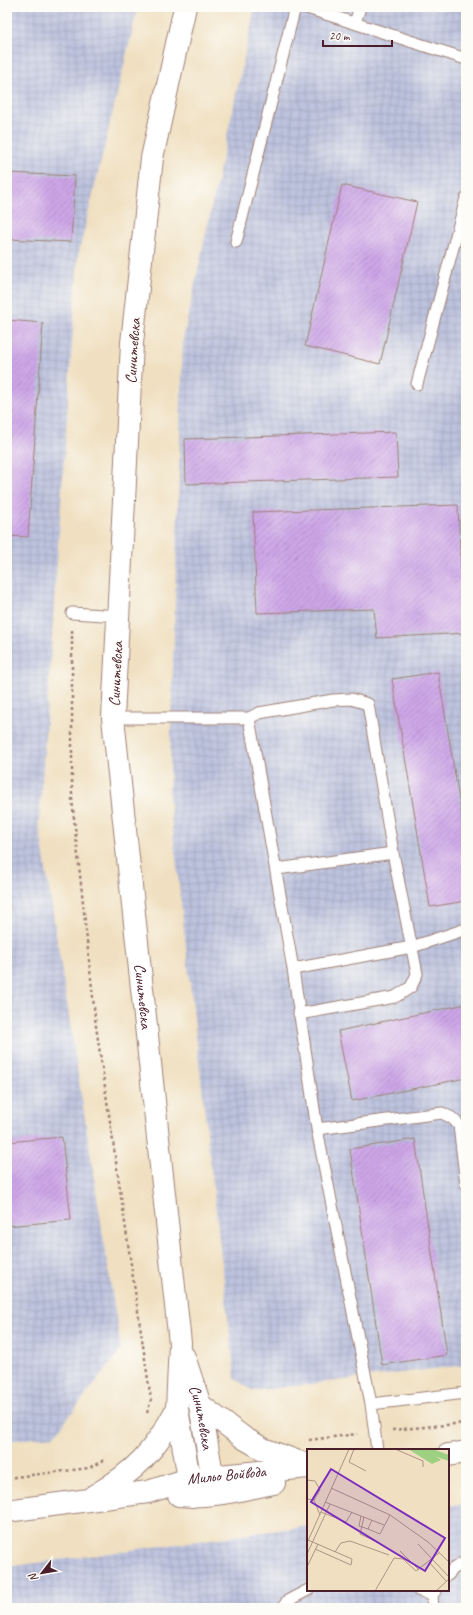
<svg xmlns="http://www.w3.org/2000/svg" width="473" height="1615" font-family="Caveat,sans-serif">
  <style>
    .industrial { fill: url(#industrial-grid) }
    .building { fill: url(#building-hatch) }
    .lines { fill: none; stroke-linecap: round; stroke-linejoin: round }
    .service-casing { stroke: #9d8076; stroke-width: 13 }
    .tertiary-casing { stroke: #9d8076; stroke-width: 24 }
    .path { stroke: #9d8076; stroke-width: 2.5; stroke-dasharray: 3 3; stroke-linecap: butt }
    .service { stroke: #fff; stroke-width: 11 }
    .tertiary { stroke: #fff; stroke-width: 22 }
    .labels { text-anchor: middle; dominant-baseline: central; stroke-width: 3; stroke-linejoin: round; paint-order: stroke }
    .street-label { font-size: 16px; fill: #4a1f2b; stroke: #fdfcf7 }
    .inset-road { fill: none; stroke: #ae9385; stroke-width: 1 }
    .view { fill: #7b2cbf; fill-opacity: 0.15; stroke: #7b2cbf; stroke-width: 2 }
    .inset-edge { fill: none; stroke: #4a1f2b; stroke-width: 2 }
  </style>
  <defs>
    <pattern id="industrial-grid" width="8" height="8" patternUnits="userSpaceOnUse"><rect width="8" height="8" fill="#bdc3de"/><path d="M0 4h8M4 0v8" fill="none" stroke="#a4a7bf"/></pattern>
    <pattern id="building-hatch" width="6" height="6" patternUnits="userSpaceOnUse"><rect width="6" height="6" fill="#cda6e8"/><path d="M-1 1l2-2M0 6l6-6M5 7l2-2" fill="none" stroke="#a887bc"/></pattern>
  </defs>
  <rect width="100%" height="100%" fill="#fdfcf7"/>
  <filter id="ink" filterUnits="userSpaceOnUse"><feTurbulence type="fractalNoise" baseFrequency=".025" numOctaves="2"/><feDisplacementMap in="SourceGraphic" scale="8" xChannelSelector="R" yChannelSelector="G"/><feConvolveMatrix kernelMatrix="1 2 1 2 8 2 1 2 1" color-interpolation-filters="sRGB"/></filter>
  <filter id="wash" filterUnits="userSpaceOnUse"><feTurbulence type="fractalNoise" baseFrequency=".012" numOctaves="4" result="noise"/><feDisplacementMap in="SourceGraphic" scale="16" xChannelSelector="R" yChannelSelector="G"/><feGaussianBlur stdDeviation="0.9" result="paint"/><feColorMatrix in="noise" values="0 0 0 0 0 0 0 0 0 0 0 0 0 0 0 0 0 1.4 0 .05"/><feComposite in="paint" operator="in"/></filter>
  <g filter="url(#wash)">
    <rect width="100%" height="100%" fill="#f0e0c1"/>
    <path class="industrial" d="M7 7H138L78 256 39 824 121 1350 54 1436 7 1441Z
      M255 7H466V1365L253 1391 235 1379 169 797 183 339Z
      M466 1504V1608H7V1567L308 1526V1590H448V1506Z"/>
    <g id="blocks">
      <path class="building" d="M7 173 75 176 71 242 7 239Z
        M342 185 417 202 380 364 305 346Z
        M7 320 43 323 28 537 7 536Z
        M396 432 398 477 186 484 185 439Z
        M458 505 462 594 466 593V633L377 638 374 609 257 613 253 512Z
        M438 672 466 841V901L430 907 392 679Z
        M466 1004V1078L352 1101 338 1031Z
        M62 1137 71 1220 7 1226V1142Z
        M415 1139 447 1355 382 1365 350 1149Z"/>
    </g>
  </g>
  <g filter="url(#ink)">
    <use href="#blocks" fill-opacity="0" stroke="#9d8076" stroke-width="1"/>
    <g class="lines">
      <g class="service-casing">
        <path id="service" d="M304 7 466 59
          M355 23 360 7
          M236 242 295 7
          M417 384 466 198
          M72 613 119 616
          M113 718H249L259 713 333 700 351 699 368 704 393 853
          M249 718 293 969 317 1129 371 1404 377 1450
          M277 869 393 853 417 974 411 987 395 997 299 1014
          M293 969 412 947 466 929
          M317 1129 442 1113 452 1118 459 1125 466 1184
          M371 1404 466 1393
          M448 1575 453 1569 466 1561
          M418 1590 432 1595
          M283 1608 287 1601 308 1590
          M433 1608 432 1595 436 1590"/>
      </g>
      <g class="tertiary-casing">
        <g id="tertiary">
          <path id="s1" d="M185 7 152 158 132 343 113 718 180 1343 177 1409 192 1496"/>
          <path id="s2" d="M184 1357 200 1405 215 1491"/>
          <path d="M200 1405 244 1438 263 1449 307 1465"/>
          <path d="M448 1455 466 1452"/>
          <path d="M179 1495C211 1498 242 1489 274 1483"/>
          <path d="M94 1496C136 1471 154 1452 177 1409"/>
          <path id="s3" d="M7 1511 148 1492 189 1479 308 1467"/>
        </g>
      </g>
      <path class="path" d="M72 630V799L96 1026 151 1400 147 1413
        M392 1430 466 1423
        M309 1440 357 1434
        M7 1478 89 1468 104 1460"/>
      <use href="#service" class="service"/>
      <use href="#tertiary" class="tertiary"/>
    </g>
  </g>
  <g class="labels">
    <g class="street-label">
      <text transform="translate(133 351) rotate(-86)">Синитевска</text>
      <text transform="translate(116 674) rotate(-87)">Синитевска</text>
      <text stroke="none"><textPath href="#s1" startOffset="996">Синитевска</textPath></text>
      <text stroke="none"><textPath href="#s2" startOffset="63">Синитевска</textPath></text>
      <text stroke="none"><textPath href="#s3" startOffset="223">Мильо Войвода</textPath></text>
    </g>
  </g>
  <g transform="translate(307 1449)">
    <rect width="142" height="142" fill="#f0e0c1"/>
    <path d="M118 0H126L142 6V12L127 7Z" fill="#9dd080"/>
    <path d="M101 0H118L134 11 125 15Z" fill="#9dd080"/>
    <path class="inset-road" d="M47 0 42 13 59 22M88 0 116 12V18M0 31 8 32 13 41 7 51M26 36 42 0M24 39 83 66 121 93 142 113M0 50 7 51 13 66M18 53 77 76M14 63 39 73 45 63M54 67 52 77 61 80 65 71M57 68 53 85 70 93M61 80 73 85 83 66M1 91 45 110 44 116 8 100M0 94 26 36M111 95 142 128M93 102 112 121M28 103 34 94 43 92 82 106M0 105 23 55M122 113 139 132M0 118 11 95M68 142 87 109 96 110 109 122 132 104M129 142 142 130"/>
    <path class="view" d="M24 20 138 89 118 122 4 53Z"/>
    <rect width="142" height="142" class="inset-edge"/>
  </g>
  <rect width="473" height="1615" fill="none" stroke="#fdfcf7" stroke-width="24"/>
  <g transform="translate(42 1573) rotate(239)" stroke="#fdfcf7" stroke-width="3" paint-order="stroke">
  <path d="M0-3L7 15L0 10L-7 15Z" fill="#4a1f2b"/>
  <text y="-6" font-size="11" font-weight="bold" text-anchor="middle" fill="#4a1f2b">N</text>
  </g>
  <path d="M323 40v6h69v-6" fill="none" stroke="#4a1f2b" stroke-width="2"/>
  <text x="329" y="40" font-size="12" fill="#4a1f2b" stroke="#fdfcf7" stroke-width="3" paint-order="stroke">20 m</text>
</svg>
